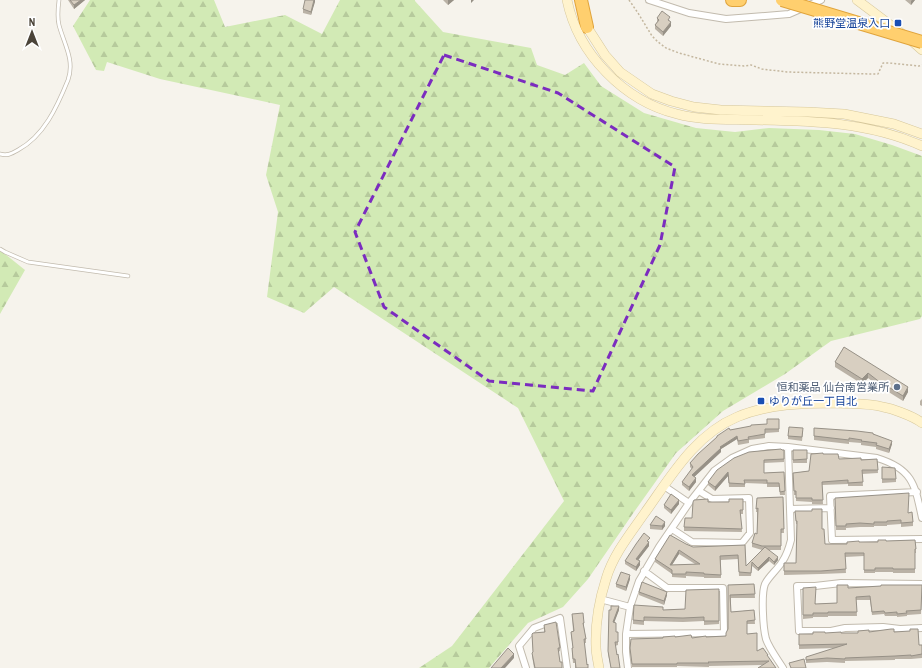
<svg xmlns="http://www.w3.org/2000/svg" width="922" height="668" font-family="'Archivo Narrow','Noto Sans JP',sans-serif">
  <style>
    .forest { fill: url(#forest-firs) }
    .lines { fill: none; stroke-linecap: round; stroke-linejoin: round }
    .lane-casing { stroke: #c2bbae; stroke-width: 4.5 }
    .street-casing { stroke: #c2bbae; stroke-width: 8 }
    .secondary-casing { stroke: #d6c79b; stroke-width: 10 }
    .highway-casing { stroke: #e0a43c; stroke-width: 14 }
    .path { stroke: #c4b79f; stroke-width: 1.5; stroke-dasharray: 2 2; stroke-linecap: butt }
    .lane { stroke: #fff; stroke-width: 3 }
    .street { stroke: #fff; stroke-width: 6 }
    .secondary { stroke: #fff3cd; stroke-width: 9 }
    .highway { stroke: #ffcf6e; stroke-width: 12 }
    .highway-bridge-casing { stroke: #e0a43c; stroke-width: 14; stroke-linecap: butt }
    .highway-bridge { stroke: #ffcf6e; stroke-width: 12 }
    .wall { fill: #bab2a6; fill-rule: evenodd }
    .shaded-wall { fill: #979187 }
    .building { fill: #d8cfc1; stroke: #979187; fill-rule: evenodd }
    .marked { fill: none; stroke: #7b2cbf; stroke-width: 3; stroke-dasharray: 8 5; stroke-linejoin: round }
    .transit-dot { fill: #1a4fb4; stroke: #fff; stroke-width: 1.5 }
    .service-dot { fill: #5c6f8a; stroke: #fff; stroke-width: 1.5 }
    .labels { text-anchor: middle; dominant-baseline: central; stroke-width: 3.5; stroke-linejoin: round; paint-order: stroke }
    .transit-label { font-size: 11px; fill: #164399; stroke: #fff; text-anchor: end }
    .service-label { font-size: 11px; fill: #4e5e75; stroke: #fff; text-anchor: end }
  </style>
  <defs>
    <pattern id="forest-firs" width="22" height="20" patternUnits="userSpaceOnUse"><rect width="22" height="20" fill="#d2eab5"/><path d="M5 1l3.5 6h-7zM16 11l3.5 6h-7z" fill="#b6ca9c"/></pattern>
  </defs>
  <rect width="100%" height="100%" fill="#f6f3ec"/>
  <path class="forest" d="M90 0H214L225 27 285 15 322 34 340 0H415V1L443 32 531 48 537 65 565 75 584 63 601 86 644 113 696 128 735 132 769 128 819 130 855 134 892 145 922 156V316L920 319 831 341 785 374 723 411 676 453 634 512 588 579 563 607 528 623 489 668H419L452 646 564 501 518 408 334 287 304 313 267 297 278 212 266 175 280 105 160 79 107 62 104 71 96 70 73 26Z
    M0 250 25 270 0 314Z"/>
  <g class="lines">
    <g class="lane-casing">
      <path id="lane" d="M0 154C7 156 11 154 18 150 44 136 57 107 68 80 75 60 64 44 59 25 57 17 58 8 59 0
        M0 249 5 252 28 262 128 276"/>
    </g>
    <g class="street-casing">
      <path id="street" d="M649 0 689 13 726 19 789 14 821 0
        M664 486 689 503
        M917 492 830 496 832 540 922 539
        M790 509 831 508
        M672 529 692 542 742 543 750 533 749 498 712 499 699 491
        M922 584 841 583 815 586H797L799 631H831L845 628 883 627 900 629 922 628
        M600 599 630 607
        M626 634 724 633 723 588H667L644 571
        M526 668 519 646 534 628 560 618 567 668
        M628 668 626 652V634L630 607 639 581 659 547 689 503 714 471 732 458 752 449 769 446 788 447 877 458C913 469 915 485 922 518
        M783 668C778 660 769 648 766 639 763 628 761 594 765 584 769 576 777 570 782 562 787 555 789 548 791 540L788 447"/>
    </g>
    <g class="secondary-casing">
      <path id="secondary" d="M567 0C578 54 624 101 677 114 702 121 730 119 756 120 813 121 869 122 922 146
        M857 0 913 42 922 50
        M585 22 587 27 605 55 620 72 652 94 671 101 694 107 721 110 808 112 844 114 894 124 922 134
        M599 668C598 661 596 654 596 647 595 624 599 601 606 579 613 555 630 534 644 514 670 478 694 435 737 417 768 404 804 403 838 403 853 404 868 403 883 407 889 408 895 410 900 412 908 415 916 418 922 423"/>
    </g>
    <g class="highway-casing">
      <path id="highway" d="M581 0 587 27
        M732 0H740"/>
    </g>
    <path class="path" d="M629 0 638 13 652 36 658 42 666 48 679 53 719 64 744 66 751 65 762 69 787 72 871 74H878L883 63H889L919 66 922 65"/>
    <use href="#lane" class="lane"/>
    <use href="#street" class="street"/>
    <use href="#secondary" class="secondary"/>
    <use href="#highway" class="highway"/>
    <g class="highway-bridge-casing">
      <path id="highway-bridge" d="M782 0 922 42"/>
    </g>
    <use href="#highway-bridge" class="highway-bridge"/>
  </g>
  <path class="wall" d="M68 0H85L74 9Z
    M315 0 311 15 303 13V9Z
    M443 0H454L448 5Z
    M905 0H915L911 5Z
    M657 18 670 20 669 21 671 26 663 36 655 29V25L657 22Z
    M844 347 908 392 903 401 887 391 886 392 868 378 862 384 835 367V362Z
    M922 399V406L920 405V401Z
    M767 419H779V432L765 433V438L749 440V443L738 445 737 439 721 449V452L694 477 696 482 689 491 682 485V482L692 469 690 467V463L717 437V436L730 430 767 424Z
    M814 428 873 434 892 444 889 453 876 449V447L861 445V443L849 442V444L814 440Z
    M803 431 802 441 788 439V436Z
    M782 450H784V462L764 463V473L784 472 785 495H780L779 487H767V484L745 483V487H729L728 476 715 491 708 485V482Z
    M793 450H807V463H793Z
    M823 454 839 459 861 460 877 459 878 473 862 474 863 486H848V484L822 485 823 504H812V502L796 501V495H794L793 473 809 471Z
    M882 467 896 479V482L882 483Z
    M783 497 784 533H781V550H769L778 560 774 565 769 561 758 571 752 566 751 576H739L738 559 721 560V578H704V577L686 576V578L672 577V574L655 562V559L686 544 693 547 745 545 746 566 762 550 752 547V543L757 534V512H756L757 498ZM679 554 695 564 672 565Z
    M835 498 908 513 913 522V526L901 527V524L887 525V526H874V527H860L846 528V530H836Z
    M743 499V514H740L742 532 684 531V527L692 518 708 502H729Z
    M679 504 671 514 664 508V505Z
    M795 511 822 529 825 544H847L859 542 915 540 916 553H915V573H893V572H875V573H864V556L845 557 846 573 821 574 784 575V563H796L797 524H796Z
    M650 525 665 526 662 530 650 529Z
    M650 541 649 542V546L638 560 640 565 636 571 625 564V561Z
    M630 579 626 591 616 587V584Z
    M754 584 755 598H731V612L754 610 755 624H747V634L757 651 768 657 776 668 763 665 709 666V667L677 666V667H632L630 652 631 639 675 637 692 638 726 636 728 629V585Z
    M922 585 921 614 907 615V616L897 617V616H885L884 614 872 615 870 600H856L857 616H828V617H813V618L803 619V588L816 604 837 603 848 588Z
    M719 589V624L704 625V621L683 622 644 621V625L633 624V620L663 610 685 609Z
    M639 592 667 595 664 605 639 595Z
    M609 610H619L614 622 616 632H618V645L615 646 617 655 620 668H611L608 654Z
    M572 614 584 623V627L586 639V643H584L587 665 588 668H575V663H573L572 652V648H573L571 635V632L573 631Z
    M544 625 560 648V651L558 652 560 662 562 668H534L532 656V653H533L532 634 544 632Z
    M869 632H894L919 645H922V658L911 659H895V660L845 661V663L827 662 806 663V657L837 648 799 649V634L825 633H858Z"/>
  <path class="shaded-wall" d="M81 0H85L74 9V5Z
    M314 0H315V2L311 15V12Z
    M448 0H454L448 5Z
    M471 0H474L471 3Z
    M912 0H915L911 5V1Z
    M671 22V26L663 36V32Z
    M868 373V378L862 384V379Z
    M908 387V392L903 401V396Z
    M737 436V439L721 449V452L692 479V475L720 447Z
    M892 441V444L889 453V449Z
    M728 472V476L715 491V487Z
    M696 478V482L689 491V487Z
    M679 500V504L671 514V510Z
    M665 522V526L662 530V526Z
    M649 542V546L636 563V559Z
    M679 550V554L670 568V565Z
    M769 557V561L758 571V568Z
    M778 557V560L774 565V562Z
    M640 561V565L636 571V567Z
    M630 575V579L626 591V587Z
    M667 592V595L664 605V601Z
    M619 606V610L613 626V622Z
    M514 654V658L505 668H501Z"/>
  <path class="building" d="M70 0H81L74 5Z
    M305 0H314L311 12 303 9Z
    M662 11 670 17 668 20 671 22 663 32 655 25 659 20 657 18Z
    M844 347 908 387 903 396 887 386 886 387 868 373 862 379 835 362Z
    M767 419H779V429H765V434L748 437 749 439 738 441 737 436 720 447 721 448 692 475 696 478 689 487 682 482 693 467 690 463 698 454 717 437V436L729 428 730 430 751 426V425L767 424Z
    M789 427 803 428 802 437 788 436Z
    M814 428 857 431 873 433V434L892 441 889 449 876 445 877 443 861 441 862 440 849 438V440L814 436Z
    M781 449 782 450H784V459L764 460V473L784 472 785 491 780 492 779 483H767V480H744L745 484 729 483 728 472 715 487 708 482 717 470 734 458 749 452Z
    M793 450H807V459L793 460Z
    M823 453V454H838L839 459 861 458V460L877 459 878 470H862L863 482 848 483V480L822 482 823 500H812V498H796V491H794L793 473 809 471 811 454Z
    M882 467 895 468 896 479H882Z
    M909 493 908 513 912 512 913 522 901 523V520L887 521V522H874V524L860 523 846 524V526H836L835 498Z
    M671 494 679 500 671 510 664 505Z
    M783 497 784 529H781V546H762L752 543 755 533 757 534 758 508 756 509 757 498Z
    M708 499V502H729V499H743V510H740L742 529 684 527 685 518H692L693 502 694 500Z
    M812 509H822V529H824L825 544H847V542L859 541V542H878V540H886V541L915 540 916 549H915V569H893V568H875V570H864V553H845L846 569 821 571H784V563H796L797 521H796L795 511H812Z
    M656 516 665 522 662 526 650 525Z
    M644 533 650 538 647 541 649 542 636 559 640 561 636 567 625 561 636 544Z
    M670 535 686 544 693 547 745 545 746 566 765 547 778 557 774 562 769 557 758 568 752 562 751 573 739 572 738 555 720 556 721 575 704 574V573L686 572V574H672V570L655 559ZM679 550 700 564 670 565Z
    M621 572 630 575 626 587 616 584Z
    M642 582 667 592 664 601 639 592Z
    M754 584 755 594 730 595 731 612 754 610 755 620 747 621V634L757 633V651L763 648 768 655H767L776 668H758L769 661 708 662 709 663H677V664H632L630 648 631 639 663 638V637L675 636V637L691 635 692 638 706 636V637L726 636V633L728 629V585Z
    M837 585H848V588L881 586V585H922L921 610 906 611 907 613 897 614V612L885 613 884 611 872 612 870 596 856 597 857 612H828V613H813V615H803V588L816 587 815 604 837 603Z
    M719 589V621H704V617L683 618 644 617V621L633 620 634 605 663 607V610L685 609 686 590Z
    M611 606H619L613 622 616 623V632H618V642H615L617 655 618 654 620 668H611L608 651 609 610H611Z
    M583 613 584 623H583L586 639H584L587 665 588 664V668H576L575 659H573L572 648H573L571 632 574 631 572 614Z
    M556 622 560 648H558L560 662H562V668H535L532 653 533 652 532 634 533 633 545 632 544 625Z
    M891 629H894V632L910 631V629H918L919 645H922V654L911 656V655L895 656 845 658V659L827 658 806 660V657L847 644 799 645V634H813V632H825V633L841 632V633H858V631L869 630V632Z
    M508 648 514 654 501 668H491Z
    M804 659 806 668H791L789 663Z"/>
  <path class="marked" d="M444 55 558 93 675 167 660 245 593 391 489 381 384 307 355 232Z"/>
  <g class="transit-dot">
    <rect x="894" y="19" width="8" height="8" rx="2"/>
    <rect x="757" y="397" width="8" height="8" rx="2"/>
  </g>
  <circle class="service-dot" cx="897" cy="387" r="4"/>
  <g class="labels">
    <g class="transit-label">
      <text x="890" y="23">熊野堂温泉入口</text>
      <text x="769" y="401" text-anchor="start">ゆりが丘一丁目北</text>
    </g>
    <g class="service-label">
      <text x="889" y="387">恒和薬品 仙台南営業所</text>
    </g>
  </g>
  <g transform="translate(32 32)" stroke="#ffffff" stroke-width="3" paint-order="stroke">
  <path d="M0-3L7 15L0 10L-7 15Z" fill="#4b4439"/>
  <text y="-6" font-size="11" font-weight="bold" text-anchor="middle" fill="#4b4439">N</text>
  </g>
</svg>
